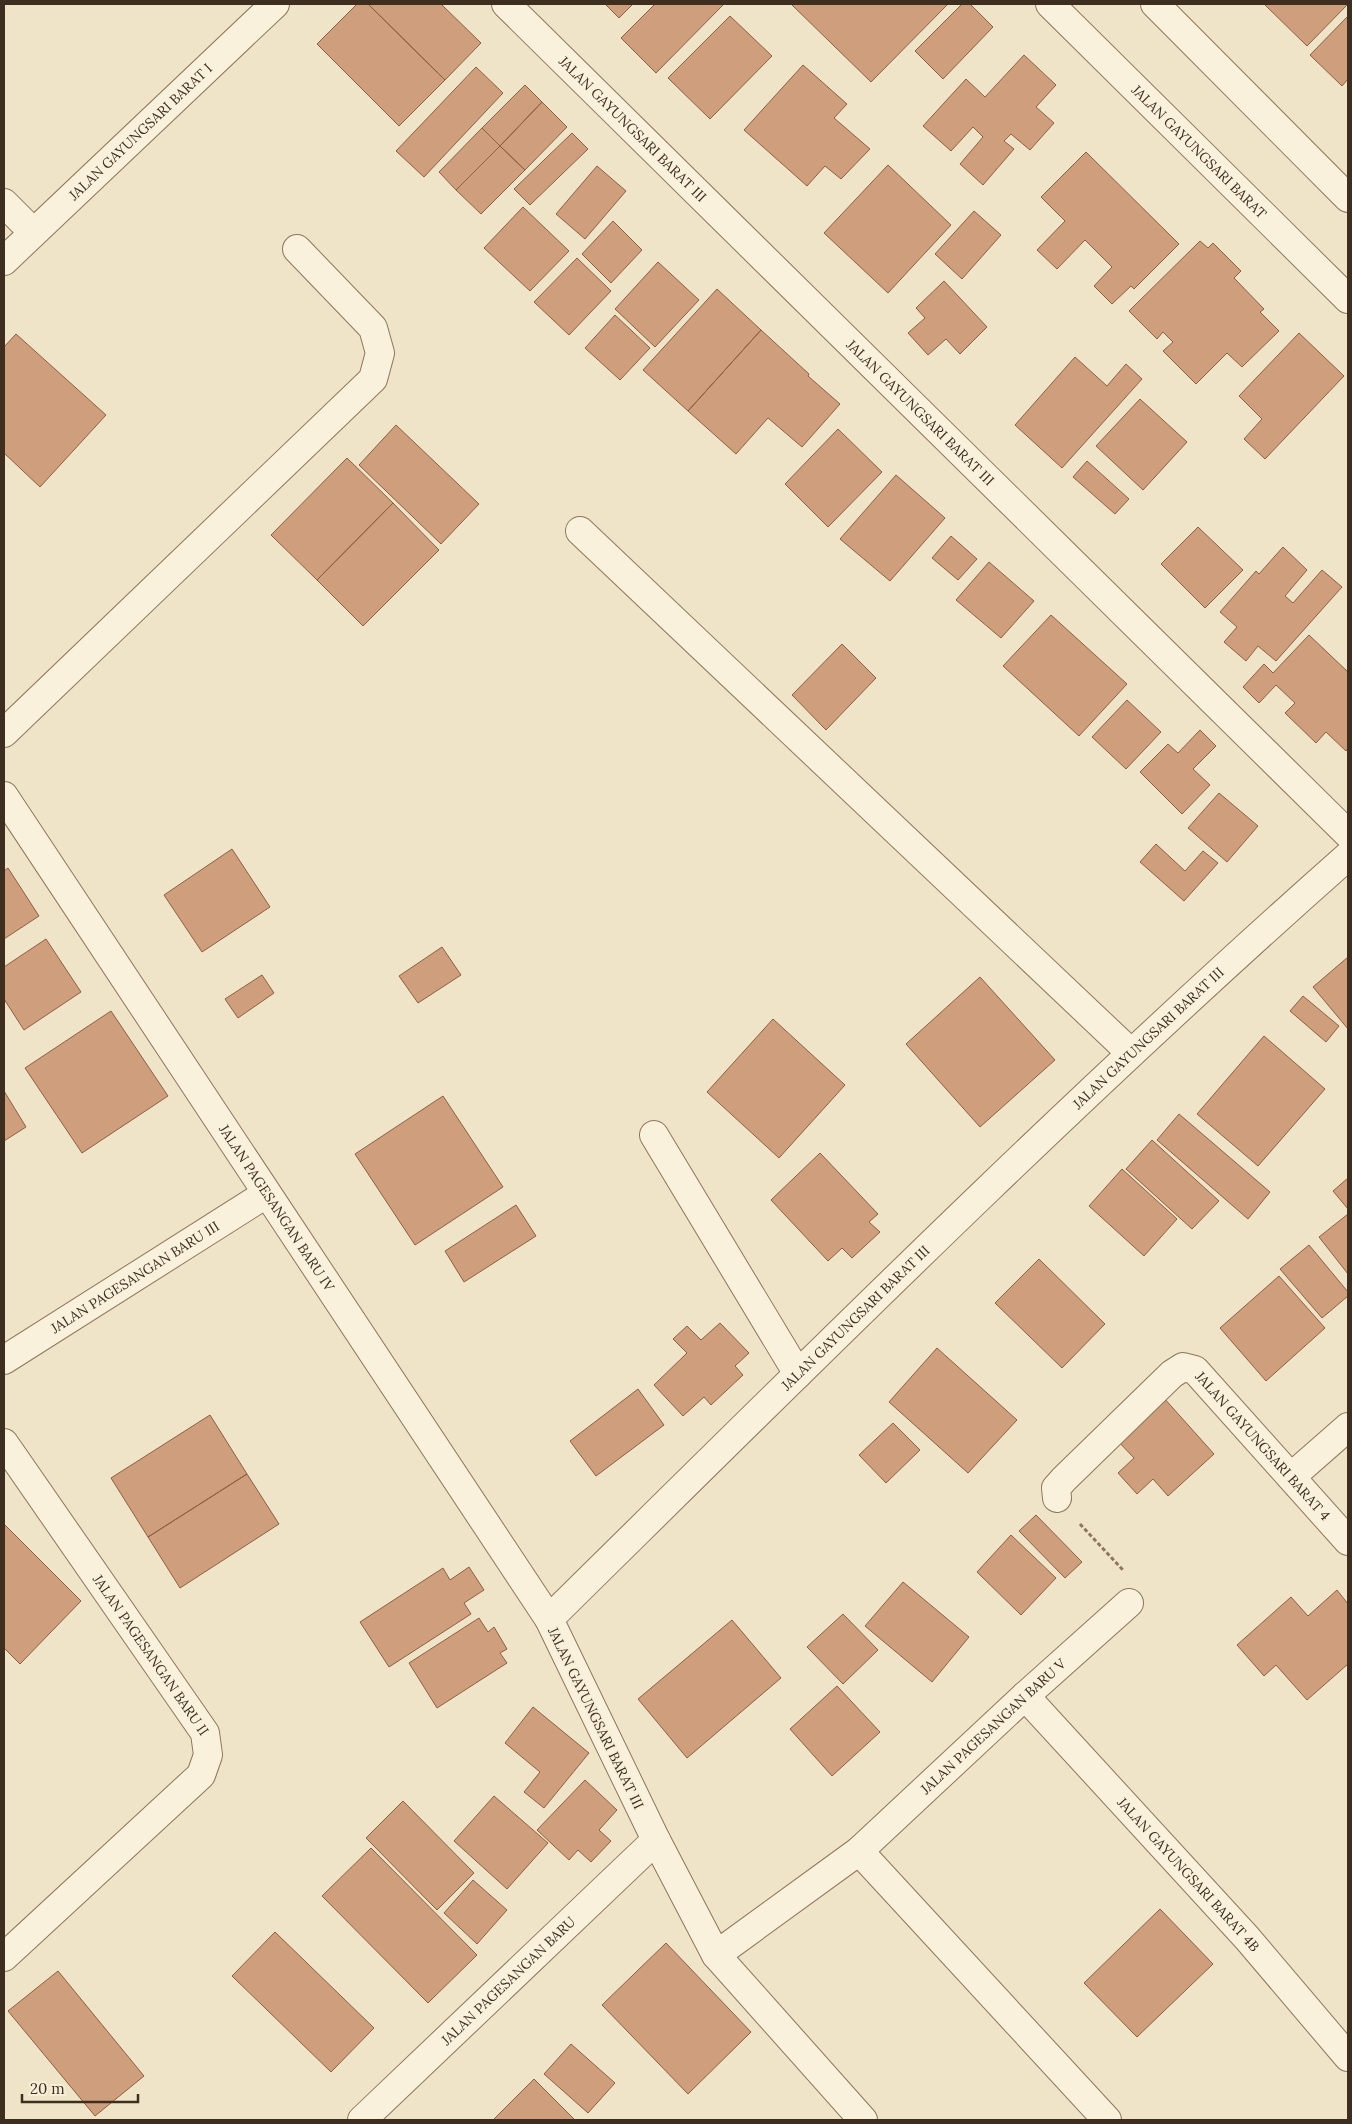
<svg xmlns="http://www.w3.org/2000/svg" width="1352" height="2124" font-family="Lora,serif">
  <style>
    .building { fill: #cf9f7d; stroke: #8d5f41 }
    .lines { fill: none; stroke-linecap: round; stroke-linejoin: round }
    .minor-casing { stroke: #8d765c; stroke-width: 30 }
    .path { stroke: #8d765c; stroke-width: 3; stroke-dasharray: 4 2.5; stroke-linecap: butt }
    .minor { stroke: #faf1dc; stroke-width: 28 }
    .labels { text-anchor: middle; dominant-baseline: central; stroke-width: 4; stroke-linejoin: round; paint-order: stroke }
    .street-label { font-size: 14px; fill: #3d2e20; stroke: #f7eed8 }
  </style>
  <rect width="100%" height="100%" fill="#f0e4c8"/>
  <path class="building" d="M357 4H368L445 80 399 126 317 44Z
    M368 4H441L481 43 445 80Z
    M605 4H633L619 18Z
    M655 4H724L656 73 621 38Z
    M791 4H948L871 82Z
    M962 4H970L993 27 943 79 915 51Z
    M1264 4H1348L1307 46Z
    M730 16 772 56 710 119 668 78Z
    M1348 16V79L1342 86 1310 55Z
    M1024 55 1056 85 1036 107 1054 123 1030 150 1011 134 1004 141 1014 149 983 185 960 164 983 137 973 127 951 151 923 126 966 79 985 97Z
    M803 65 847 104 834 118 870 149 841 179 825 166 807 186 744 130Z
    M476 67 503 93 424 177 396 151Z
    M525 85 542 102 500 146 482 128Z
    M542 102 567 127 525 170 500 146Z
    M482 128 500 146 456 190 439 172Z
    M572 133 588 149 530 205 514 189Z
    M500 146 525 170 481 214 456 190Z
    M1086 152 1179 244 1134 289 1131 286 1112 304 1094 286 1112 267 1085 240 1057 269 1037 250 1065 221 1041 197Z
    M888 165 951 225 888 293 824 233Z
    M597 166 626 191 585 239 556 214Z
    M523 207 569 251 530 291 484 248Z
    M974 211 1001 235 962 279 935 254Z
    M613 221 642 250 611 283 582 254Z
    M1200 241 1208 248 1213 243 1241 271 1234 278 1264 309 1260 312 1279 331 1242 367 1227 353 1196 384 1163 351 1173 342 1163 332 1157 339 1129 311Z
    M577 258 611 291 569 335 534 302Z
    M658 262 699 300 655 347 615 309Z
    M944 281 987 327 960 354 946 339 928 355 908 333 925 318 916 308Z
    M717 289 761 330 688 411 643 370Z
    M615 315 650 348 620 380 585 348Z
    M761 330 809 374 808 376 840 404 802 447 768 418 736 454 688 411Z
    M1299 333 1344 376 1265 459 1244 439 1262 419 1239 396Z
    M16 334 106 415 40 487 4 453V347Z
    M1075 357 1107 386 1126 364 1142 379 1062 468 1015 425Z
    M1140 399 1187 442 1143 490 1096 446Z
    M396 425 479 504 441 544 359 465Z
    M838 429 882 472 828 527 785 484Z
    M347 458 393 503 317 580 271 535Z
    M1087 461 1129 499 1115 514 1073 477Z
    M896 475 945 518 890 581 840 539Z
    M393 503 439 550 363 626 317 580Z
    M1198 527 1243 570 1205 608 1161 564Z
    M951 536 977 559 958 580 932 558Z
    M1283 547 1307 570 1285 596 1293 603 1322 570 1342 587 1276 661 1258 646 1246 661 1224 642 1237 627 1220 612 1256 571 1259 574Z
    M989 562 1034 601 1001 638 956 600Z
    M1051 615 1127 684 1079 736 1003 666Z
    M1309 635 1348 672V748L1346 751 1326 732 1316 743 1285 713 1295 703 1276 685 1259 703 1243 687 1264 664 1273 673Z
    M842 644 876 678 826 730 792 695Z
    M1127 700 1161 732 1126 769 1092 737Z
    M1200 730 1216 746 1193 769 1210 785 1182 814 1140 772 1168 744 1178 753Z
    M1219 793 1258 826 1227 862 1188 828Z
    M1156 844 1185 871 1203 851 1218 863 1184 901 1140 862Z
    M232 849 270 907 202 952 164 895Z
    M8 868 39 916 4 939V871Z
    M46 939 81 992 24 1030 4 999V967Z
    M442 947 461 975 418 1003 399 976Z
    M1348 957V1029L1313 987Z
    M262 975 274 993 238 1018 225 999Z
    M980 977 1055 1060 980 1127 906 1044Z
    M1303 996 1339 1026 1326 1042 1290 1011Z
    M111 1011 168 1096 82 1153 25 1068Z
    M773 1019 845 1085 779 1158 707 1092Z
    M1264 1036 1325 1089 1258 1166 1197 1114Z
    M4 1091 26 1127 4 1141Z
    M443 1096 503 1187 415 1245 355 1154Z
    M1179 1114 1270 1192 1248 1219 1157 1140Z
    M1152 1140 1219 1201 1192 1229 1126 1169Z
    M820 1153 878 1214 869 1222 880 1232 852 1258 842 1248 828 1261 771 1200Z
    M1122 1169 1177 1219 1144 1256 1089 1206Z
    M1348 1178V1209L1333 1191Z
    M516 1205 536 1236 464 1282 445 1251Z
    M1348 1214V1274L1319 1237Z
    M1309 1245 1348 1292V1296L1322 1318 1280 1269Z
    M1039 1259 1105 1324 1062 1368 995 1303Z
    M1279 1276 1325 1328 1266 1381 1220 1328Z
    M720 1323 749 1353 735 1366 743 1375 711 1405 704 1397 683 1416 654 1385 687 1353 673 1339 687 1326 701 1340Z
    M937 1348 1017 1420 968 1473 889 1402Z
    M638 1389 664 1425 596 1476 570 1441Z
    M1163 1397 1214 1454 1168 1496 1153 1479 1137 1494 1118 1473 1134 1458 1116 1439Z
    M210 1415 247 1474 148 1537 111 1478Z
    M893 1423 920 1450 886 1483 859 1455Z
    M247 1474 279 1524 180 1588 148 1537Z
    M1036 1515 1082 1562 1065 1578 1019 1531Z
    M4 1524 81 1601 20 1664 4 1648Z
    M1011 1535 1056 1578 1021 1615 977 1572Z
    M469 1567 484 1590 464 1603 471 1614 389 1667 360 1622 443 1568 450 1580Z
    M903 1582 969 1637 932 1682 865 1626Z
    M1337 1590 1348 1604V1664L1307 1700 1276 1665 1264 1676 1237 1645 1291 1597 1308 1616Z
    M843 1614 878 1650 843 1684 807 1647Z
    M479 1618 488 1632 494 1627 507 1649 500 1653 507 1663 437 1708 409 1663Z
    M732 1620 781 1678 687 1758 638 1699Z
    M837 1686 880 1732 832 1776 790 1729Z
    M533 1707 589 1753 544 1808 524 1792 540 1772 505 1743Z
    M585 1780 617 1810 599 1830 611 1841 591 1862 578 1850 569 1860 537 1830Z
    M494 1796 548 1843 507 1889 454 1841Z
    M403 1801 474 1873 437 1910 366 1838Z
    M371 1848 477 1955 428 2003 322 1896Z
    M473 1880 507 1910 477 1944 444 1913Z
    M1160 1909 1213 1964 1137 2037 1084 1983Z
    M275 1932 374 2028 331 2072 232 1976Z
    M666 1943 751 2032 688 2094 602 2005Z
    M58 1971 144 2076 95 2116 8 2011Z
    M571 2044 615 2083 588 2113 544 2074Z
    M534 2079 575 2120H493Z"/>
  <g class="lines">
    <g class="minor-casing">
      <g id="minor">
        <path id="s1" d="M506 4 1348 834"/>
        <path id="s2" d="M1050 4 1348 299"/>
        <path d="M1155 4 1348 198"/>
        <path d="M4 203 32 231"/>
        <path id="s3" d="M4 261 275 4"/>
        <path d="M580 531 1131 1053"/>
        <path d="M4 733 373 379 380 353 373 328 297 249"/>
        <path id="s4" d="M4 796 549 1619"/>
        <path d="M654 1135 798 1374"/>
        <path id="s5" d="M4 1360 266 1194"/>
        <path id="s6" d="M4 1443 205 1733 208 1755 201 1775 4 1957"/>
        <path d="M1291 1477 1348 1427"/>
        <path id="s7" d="M1057 1498 1056 1488 1064 1479 1172 1374 1183 1367 1195 1370 1348 1541"/>
        <path id="s8" d="M1025 1696 1247 1938 1348 2057"/>
        <path d="M859 1851 1107 2120"/>
        <path id="s9" d="M716 1955 859 1851 1025 1696 1129 1603"/>
        <path id="s10" d="M362 2120 656 1840"/>
        <path id="s11" d="M863 2120 716 1955 656 1840 549 1619C811 1361 1072 1100 1348 856"/>
      </g>
    </g>
    <path class="path" d="M1080 1524 1123 1570"/>
    <use href="#minor" class="minor"/>
  </g>
  <g class="labels">
    <g class="street-label">
      <text stroke="none"><textPath href="#s1" startOffset="178">JALAN GAYUNGSARI BARAT III</textPath></text>
      <text stroke="none"><textPath href="#s3" startOffset="188">JALAN GAYUNGSARI BARAT I</textPath></text>
      <text stroke="none"><textPath href="#s2" startOffset="210">JALAN GAYUNGSARI BARAT</textPath></text>
      <text stroke="none"><textPath href="#s1" startOffset="582">JALAN GAYUNGSARI BARAT III</textPath></text>
      <text stroke="none"><textPath href="#s11" startOffset="1431">JALAN GAYUNGSARI BARAT III</textPath></text>
      <text stroke="none"><textPath href="#s4" startOffset="494">JALAN PAGESANGAN BARU IV</textPath></text>
      <text stroke="none"><textPath href="#s5" startOffset="155">JALAN PAGESANGAN BARU III</textPath></text>
      <text stroke="none"><textPath href="#s11" startOffset="1026">JALAN GAYUNGSARI BARAT III</textPath></text>
      <text stroke="none"><textPath href="#s7" startOffset="300">JALAN GAYUNGSARI BARAT 4</textPath></text>
      <text stroke="none"><textPath href="#s6" startOffset="258">JALAN PAGESANGAN BARU II</textPath></text>
      <text transform="translate(596 1718) rotate(64)">JALAN GAYUNGSARI BARAT III</text>
      <text stroke="none"><textPath href="#s9" startOffset="360">JALAN PAGESANGAN BARU V</textPath></text>
      <text stroke="none"><textPath href="#s8" startOffset="242">JALAN GAYUNGSARI BARAT 4B</textPath></text>
      <text stroke="none"><textPath href="#s10" startOffset="202">JALAN PAGESANGAN BARU</textPath></text>
    </g>
  </g>
  <rect width="1352" height="2124" fill="none" stroke="#3d2e20" stroke-width="10"/>
  <path d="M22 2094v8h116v-8" fill="none" stroke="#3d2e20" stroke-width="2.5"/>
  <text x="30" y="2094" font-size="15" fill="#3d2e20" stroke="#f7eed8" stroke-width="4" paint-order="stroke">20 m</text>
</svg>
